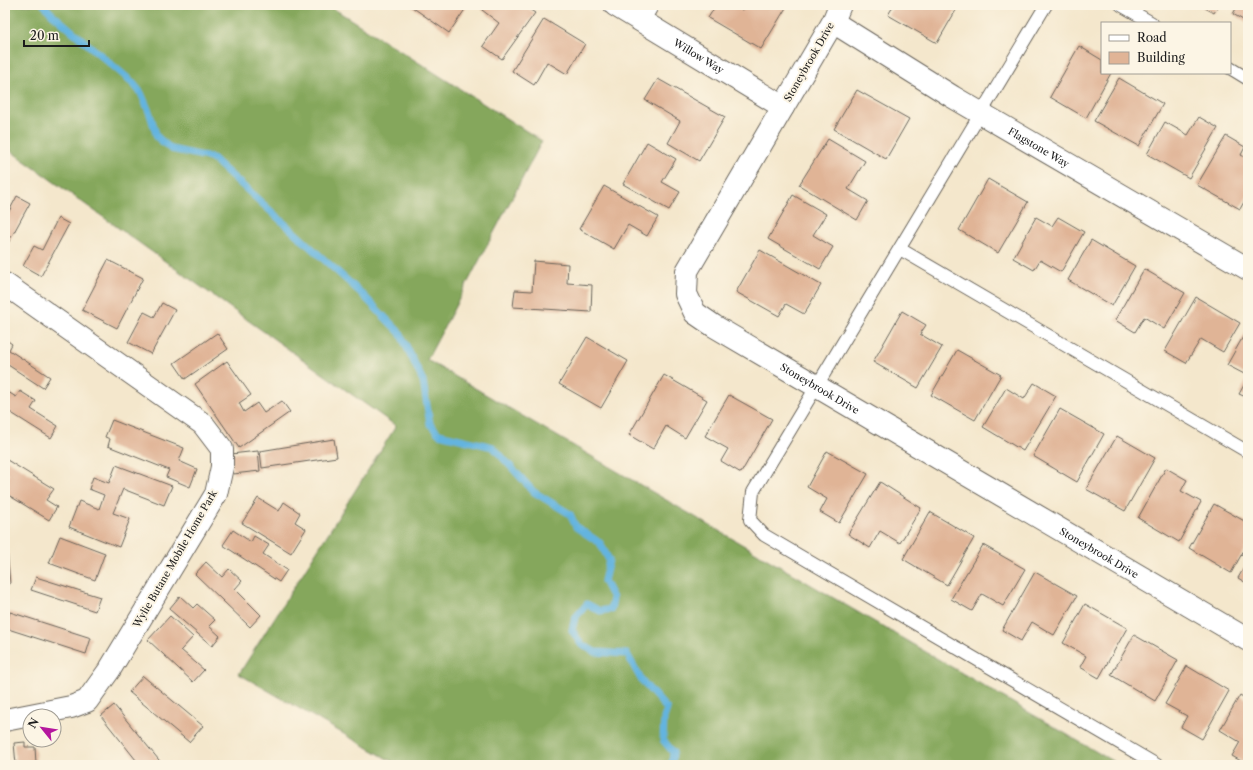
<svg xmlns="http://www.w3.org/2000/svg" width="1253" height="770" font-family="'Libre Caslon Text',serif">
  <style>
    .forest { fill: #85a75c; stroke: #50623c }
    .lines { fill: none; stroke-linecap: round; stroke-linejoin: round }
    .stream { stroke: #64b4df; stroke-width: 7 }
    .building { fill: #e0b496 }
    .lane-casing { stroke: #68635a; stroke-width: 14 }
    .street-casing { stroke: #68635a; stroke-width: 24 }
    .lane { stroke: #fff; stroke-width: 12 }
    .street { stroke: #fff; stroke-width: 22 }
    .labels { text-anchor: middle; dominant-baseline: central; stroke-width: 4; stroke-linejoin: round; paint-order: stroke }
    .street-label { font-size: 10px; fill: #1c1c1c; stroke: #fcf5e5 }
  </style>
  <rect width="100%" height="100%" fill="#fcf5e5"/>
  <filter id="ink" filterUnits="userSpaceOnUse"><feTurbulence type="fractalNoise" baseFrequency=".025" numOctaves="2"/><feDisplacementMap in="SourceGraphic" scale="8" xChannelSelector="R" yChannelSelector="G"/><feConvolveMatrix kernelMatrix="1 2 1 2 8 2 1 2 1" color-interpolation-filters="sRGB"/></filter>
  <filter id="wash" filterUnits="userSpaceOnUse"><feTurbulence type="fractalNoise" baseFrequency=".012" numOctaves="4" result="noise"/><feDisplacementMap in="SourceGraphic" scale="16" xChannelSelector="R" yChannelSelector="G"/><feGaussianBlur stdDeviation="0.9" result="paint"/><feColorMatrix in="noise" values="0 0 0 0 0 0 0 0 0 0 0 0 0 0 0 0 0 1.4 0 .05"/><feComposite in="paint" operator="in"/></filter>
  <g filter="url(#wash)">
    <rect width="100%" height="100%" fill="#f4e7cc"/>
    <path class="forest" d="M5 5H328L542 141 427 360 1119 765H398L239 674 396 426 5 147Z"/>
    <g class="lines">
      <path class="stream" d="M44 5 51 13 132 82 141 93 150 114 157 137 171 149 212 158 361 293 400 333 423 381 430 424 439 434 493 447 534 492 570 514 576 527 600 543 609 560 604 581 613 598 611 609 600 611 587 604 575 618 572 630 581 644 595 652 627 654 642 681 667 709 664 718 663 740 673 752 672 765"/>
    </g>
    <g id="blocks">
      <path class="building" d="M414 5H468L449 33 412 7Z
        M485 5H523L535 13 502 59 483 46 499 23 482 10Z
        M716 5H733L742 10 746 5 787 6 761 49 708 18Z
        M894 5H959L937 43 888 15Z
        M1200 5H1219L1214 13Z
        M1238 5H1248V23L1233 14Z
        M544 19 585 44 567 74 547 62 534 85 512 71Z
        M1079 46 1102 60V73H1111L1086 118 1050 97Z
        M1119 78 1163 104 1139 146 1094 121Z
        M658 79 725 117 699 161 668 143 680 121 645 100Z
        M857 90 909 119 886 159 834 129Z
        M1199 117 1218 128 1189 178 1147 154 1165 122 1188 135Z
        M1226 136 1245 147 1241 155 1248 159V195L1240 209 1197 185Z
        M828 139 865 161 848 189 868 201 857 220 799 185Z
        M647 142 676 159 662 182 680 192 669 210 623 184Z
        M988 179 1028 202 998 253 959 230Z
        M604 186 658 217 647 236 628 225 614 249 579 229Z
        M793 195 826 214 813 235 833 247 820 269 768 239Z
        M17 196 30 203 7 245 5 244V219Z
        M1036 217 1052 226 1058 217 1084 232 1061 272 1040 260 1034 270 1013 258Z
        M58 218 69 224 41 276 23 266 34 246 42 250Z
        M1091 240 1135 266 1112 306 1068 280Z
        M760 250 821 285 804 314 786 304 779 316 736 292Z
        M108 260 143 278 117 328 82 310Z
        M534 261 568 264 567 283 592 285 591 312 513 307 515 290 532 291Z
        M1144 269 1185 293 1164 329 1144 317 1135 332 1115 320Z
        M1196 297 1240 323 1223 352 1201 339 1186 363 1165 351Z
        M162 303 175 310 151 354 128 342 144 312 154 317Z
        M902 311 926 325 920 334 942 347 918 388 873 362Z
        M1248 328V376L1227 365Z
        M217 333 228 349 185 379 174 363Z
        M587 337 628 361 601 408 559 384Z
        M5 339 12 344 9 350 50 377 43 388 5 363Z
        M957 350 1001 375 975 420 931 395Z
        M227 361 251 395 239 403 244 412 257 403 264 413 282 401 290 412 239 448 195 384Z
        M664 375 707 400 685 438 666 426 653 449 629 435Z
        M1248 378V398L1239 394Z
        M1034 383 1056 396 1023 451 983 427 1006 388 1024 399Z
        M5 390 16 397 20 391 36 401 31 409 58 426 51 438 5 409Z
        M729 395 772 419 741 473 721 461 728 449 705 436Z
        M1060 409 1104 434 1077 482 1033 456Z
        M112 420 184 448 179 461 197 469 190 487 166 477 169 470 108 446 110 439 105 437Z
        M1117 436 1155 458 1125 511 1086 489Z
        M334 439 337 457 262 468 260 451Z
        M258 451 260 471 233 474 231 454Z
        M827 451 868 474 839 523 820 512 827 499 807 487Z
        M7 460 54 489 46 500 57 507 49 520 5 493V480L9 474 5 472V463Z
        M116 465 172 486 164 505 123 489 113 513 130 519 119 547 69 527 79 501 99 509 104 495 89 489 93 477 109 483Z
        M1166 468 1187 480 1181 491 1201 502 1179 542 1138 518Z
        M880 482 921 508 900 543 880 531 870 548 848 534Z
        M258 498 279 511 284 502 300 513 295 522 306 529 291 553 242 523Z
        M1214 504 1248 523V543L1231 573 1189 548Z
        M930 512 974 538 947 585 903 559Z
        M233 530 251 542 254 536 269 545 263 554 287 570 279 582 223 545Z
        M60 536 105 553 95 580 49 563Z
        M5 537H6L10 584 5 585Z
        M983 545 1025 569 1003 606 982 594 972 611 951 599Z
        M1248 561V584L1238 578Z
        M206 562 222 577 229 569 242 581 235 589 261 615 250 627 195 574Z
        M1035 572 1077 596 1054 635 1032 622 1021 641 1002 630Z
        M36 577 100 597 95 611 31 590Z
        M180 596 193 608 197 604 215 620 209 626 220 636 212 646 169 609Z
        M1085 604 1127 628 1099 678 1080 667 1086 656 1063 643Z
        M10 612 91 638 86 654 5 628Z
        M170 616 193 637 181 650 204 670 193 682 148 640Z
        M1134 635 1178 660 1155 701 1111 675Z
        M1187 666 1229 691 1202 739 1181 727 1187 716 1165 704Z
        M143 676 203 726 189 742 129 692Z
        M1240 695 1248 700V765L1232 756 1240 742 1220 730Z
        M114 705 163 765H140L101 716Z
        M25 742V747H35L36 764 16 765 14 743Z"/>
    </g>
  </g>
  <g filter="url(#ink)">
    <use href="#blocks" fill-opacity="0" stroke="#68635a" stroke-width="1"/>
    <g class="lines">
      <g class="lane-casing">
        <path id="lane" d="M1046 5 753 492 750 520 764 535 1157 765
          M1121 5 1152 23
          M643 22 653 5
          M1230 68 1248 79
          M900 249 1248 452"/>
      </g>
      <g class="street-casing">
        <g id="street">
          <path id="s1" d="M615 5 783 107"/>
          <path id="s2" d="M840 5 833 22 687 271 686 294 695 313 714 326 1248 640"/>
          <path id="s3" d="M833 22 953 97 1248 269"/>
          <path d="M5 284 203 424 222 449V467L216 494 110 669 87 701 71 707 5 720"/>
        </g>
      </g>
      <use href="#lane" class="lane"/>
      <use href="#street" class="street"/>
    </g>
  </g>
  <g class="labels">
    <g class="street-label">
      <text stroke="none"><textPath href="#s1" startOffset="98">Willow Way</textPath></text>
      <text transform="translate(809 62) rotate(-60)">Stoneybrook Drive</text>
      <text stroke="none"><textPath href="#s3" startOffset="241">Flagstone Way</textPath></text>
      <text stroke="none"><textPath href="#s2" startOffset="497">Stoneybrook Drive</textPath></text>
      <text stroke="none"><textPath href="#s2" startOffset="821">Stoneybrook Drive</textPath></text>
      <text transform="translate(175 559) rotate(-60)">Wylie Butane Mobile Home Park</text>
    </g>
  </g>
  <rect width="1253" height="770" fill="none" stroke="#fcf5e5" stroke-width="20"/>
  <rect x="1101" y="22" width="130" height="52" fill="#fcf5e5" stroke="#a29e95"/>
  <rect x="1109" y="35" width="20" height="6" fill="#ffffff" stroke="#a29e95"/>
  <text x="1137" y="42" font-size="12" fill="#1c1c1c">Road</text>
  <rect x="1109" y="52" width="20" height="12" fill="#e0b496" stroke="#a29e95"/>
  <text x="1137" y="62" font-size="12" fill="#1c1c1c">Building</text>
  <g transform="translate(42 728) rotate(300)"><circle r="19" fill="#fcf5e5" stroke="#a29e95"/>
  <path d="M0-3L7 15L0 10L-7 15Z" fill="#b5179e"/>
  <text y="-6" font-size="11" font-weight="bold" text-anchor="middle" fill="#1c1c1c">N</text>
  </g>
  <path d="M24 40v6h65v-6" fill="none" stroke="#1c1c1c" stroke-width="2"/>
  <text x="30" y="40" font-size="12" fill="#1c1c1c" stroke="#fcf5e5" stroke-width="3" paint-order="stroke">20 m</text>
</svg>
